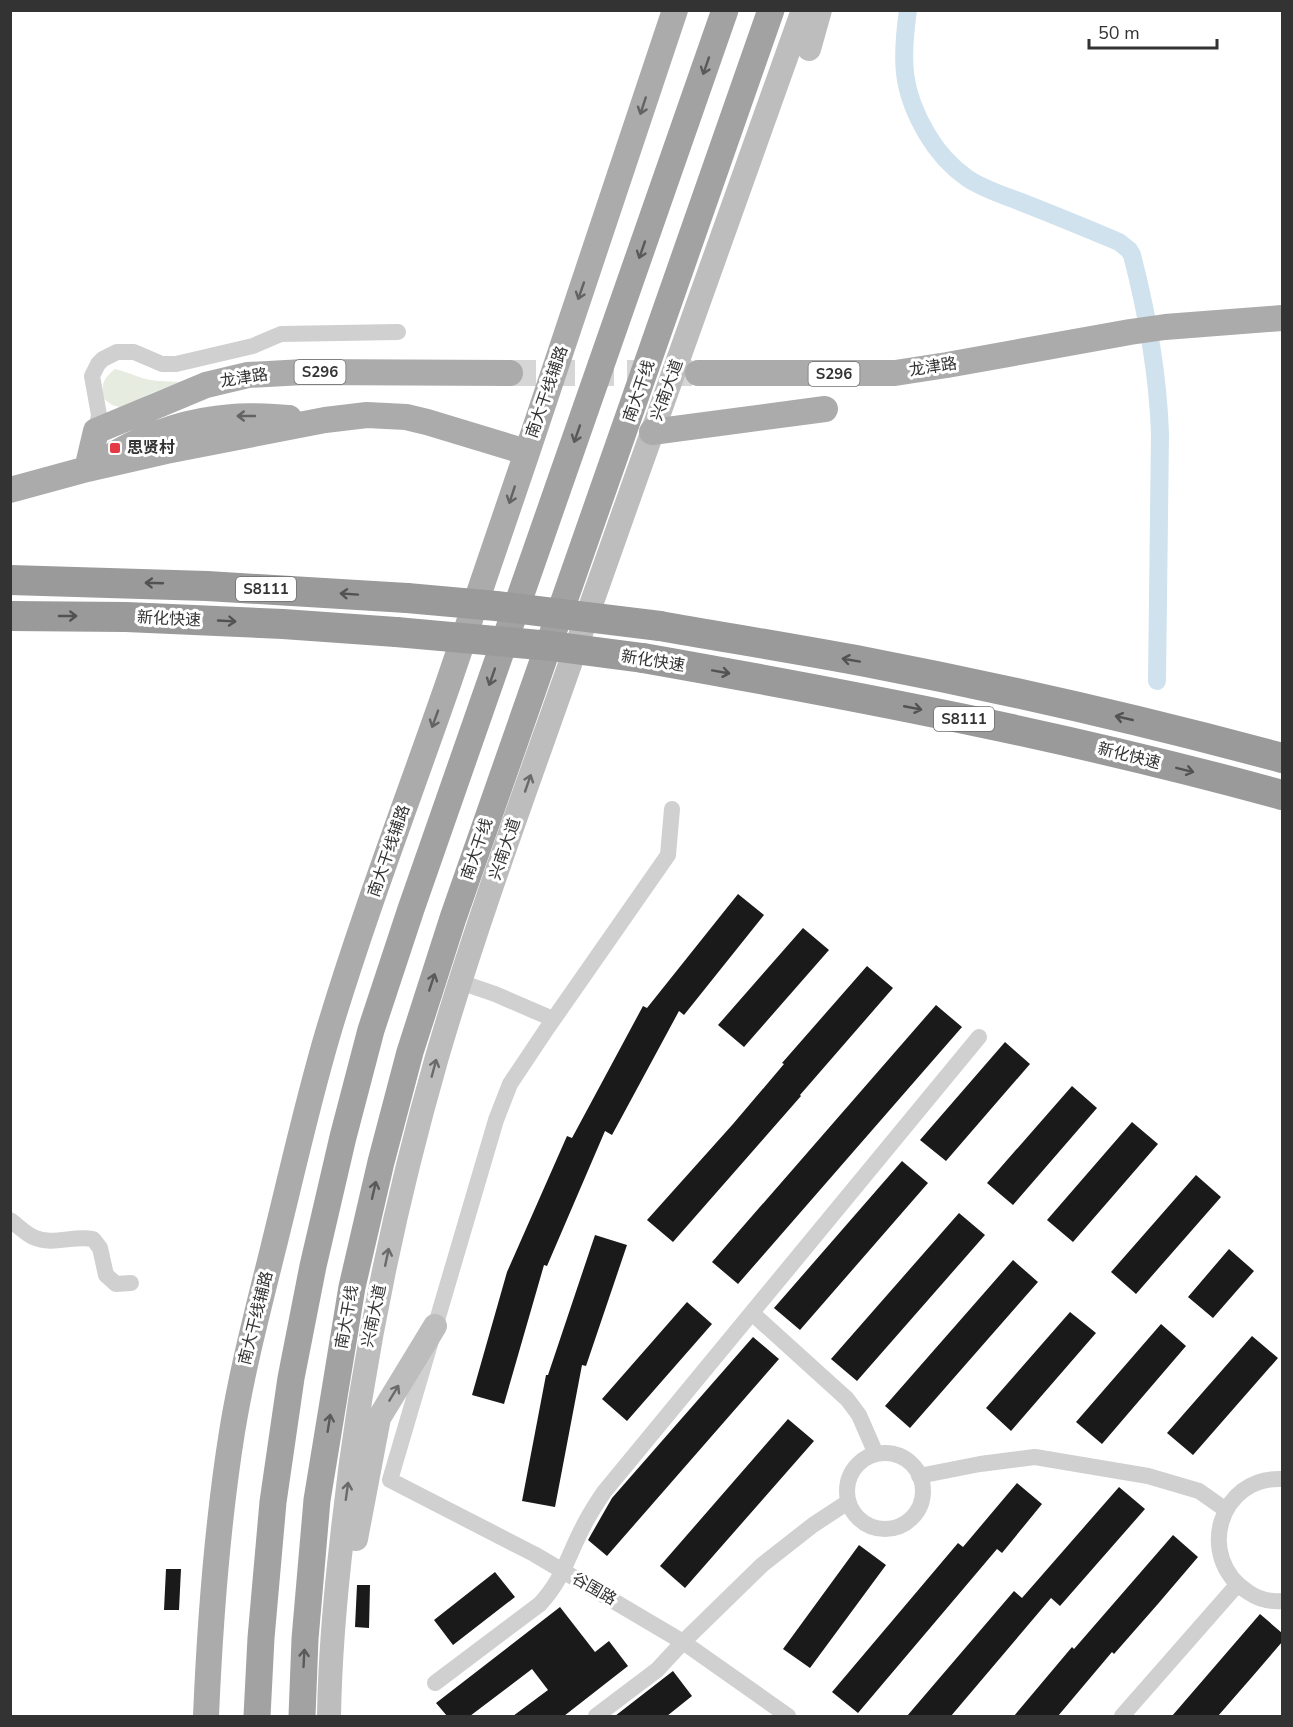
<svg xmlns="http://www.w3.org/2000/svg" width="1293" height="1727" font-family="'Nunito Sans','Noto Sans SC',sans-serif">
  <style>
    .green { fill: #e6ecdf }
    .lines { fill: none; stroke-linecap: round; stroke-linejoin: round }
    .canal { stroke: #cfe2ee; stroke-width: 18 }
    .building { fill: #1a1a1a }
    .primary-tunnel { stroke: #d6d6d6; stroke-width: 26; stroke-dasharray: 26 13; stroke-linecap: butt }
    .minor { stroke: #d0d0d0; stroke-width: 16 }
    .secondary { stroke: #bdbdbd; stroke-width: 24 }
    .primary { stroke: #ababab; stroke-width: 26 }
    .trunk { stroke: #a2a2a2; stroke-width: 27 }
    .motorway { stroke: #9a9a9a; stroke-width: 30 }
    .motorway-bridge { stroke: #9a9a9a; stroke-width: 30 }
    .oneway { stroke: #5a5a5a }
    .oneway2 { stroke: #636363 }
    .oneway3 { stroke: #525252 }
    .oneway4 { stroke: #6a6a6a }
    .poi-dot { fill: #e63946; stroke: #fff; stroke-width: 2 }
    .labels { text-anchor: middle; dominant-baseline: central; stroke-width: 6; stroke-linejoin: round; paint-order: stroke }
    .shield { fill: #fff; stroke: #707070; stroke-width: 1.5 }
    .shield-label { font-size: 15px; font-weight: bold; fill: #333 }
    .street-label { font-size: 16px; fill: #333; stroke: #fff }
    .poi-label { font-size: 16px; font-weight: bold; fill: #333; stroke: #fff; text-anchor: start }
  </style>
  <rect width="100%" height="100%" fill="#fff"/>
  <path class="green" d="M115 369C124 371 131 374 139 377 152 382 167 381 180 382L149 394 123 408 112 405 104 399C101 384 103 379 115 369Z"/>
  <g class="lines">
    <path class="canal" d="M908 10C901 60 901 90 927 134 937 151 950 166 967 178 983 189 1003 195 1021 202 1054 215 1086 228 1119 242L1129 250 1132 255C1147 313 1158 374 1160 434L1157 681"/>
  </g>
  <path class="building" d="M738 894 764 915 684 1015 679 1011 612 1135 605 1131 547 1266 544 1265 504 1404 472 1395 507 1272 567 1136 572 1138 643 1006 647 1008Z
    M803 928 829 950 744 1047 718 1025Z
    M867 966 893 988 800 1095 801 1096 673 1242 647 1220 733 1124 784 1064 782 1063Z
    M936 1005 962 1027 738 1284 712 1262Z
    M1005 1042 1030 1064 946 1161 920 1140Z
    M1072 1086 1097 1108 1013 1205 987 1183Z
    M1132 1122 1158 1144 1073 1242 1047 1220Z
    M902 1161 928 1183 800 1330 774 1308Z
    M1196 1175 1221 1197 1136 1294 1111 1272Z
    M959 1213 985 1235 857 1381 831 1359Z
    M595 1235 627 1245 586 1366 582 1365 555 1507 522 1501 546 1375H548Z
    M1229 1249 1254 1271 1213 1318 1188 1297Z
    M1013 1260 1038 1282 910 1428 885 1406Z
    M687 1302 712 1324 627 1421 602 1399Z
    M1070 1312 1096 1333 1011 1431 986 1408Z
    M1161 1324 1186 1346 1102 1444 1076 1422Z
    M1252 1336 1278 1358 1193 1455 1167 1433Z
    M753 1337 779 1359 607 1556 588 1540 612 1498Z
    M788 1419 814 1441 685 1588 660 1566Z
    M1017 1483 1042 1504 1002 1553 997 1549 858 1713 832 1692 958 1543 963 1547Z
    M1119 1487 1145 1509 1060 1606 1051 1598 951 1716H907L1014 1591 1022 1598Z
    M1173 1535 1198 1557 1157 1605 1114 1654 1112 1652 1058 1716H1014L1072 1647 1074 1649Z
    M859 1545 886 1565 810 1668 783 1649Z
    M166 1569H181L179 1610H164Z
    M495 1572 515 1597 453 1645 434 1620Z
    M357 1585H370L369 1628 355 1627Z
    M560 1607 595 1652 609 1641 628 1666 564 1716H513L548 1690 532 1669 470 1716H447L436 1703Z
    M1260 1614 1282 1633V1642L1252 1677 1218 1716H1172Z
    M673 1671 692 1696 667 1716H615Z"/>
  <g class="lines">
    <path class="primary-tunnel" d="M510 373H695"/>
    <path class="minor" d="M96 431 99 415 92 376 98 364 103 359 117 352H134L162 364H176L253 346 281 334 398 332
      M672 809 668 855 546 1030 510 1084 496 1120 390 1480 534 1554 683 1642 788 1716
      M460 982 495 994 553 1019
      M10 1220C17 1225 25 1233 33 1237 53 1246 73 1235 93 1239L100 1248 106 1275 116 1284 131 1283
      M752 1313 847 1399 859 1415 876 1454
      M847 1491a38 38 0 1 1 76 0a38 38 0 1 1-76 0Z
      M919 1476 980 1464 1035 1457 1148 1476 1199 1491 1226 1510
      M1282 1479C1219 1476 1195 1558 1248 1592 1258 1599 1270 1602 1282 1601
      M435 1683 540 1604C563 1579 567 1558 582 1529 588 1516 596 1504 604 1492L979 1037
      M596 1716 657 1670 683 1642 762 1565 813 1525 848 1502
      M1122 1716 1237 1585"/>
    <path class="secondary" d="M809 49 820 10
      M356 1539 379 1418 435 1326
      M329 1716C330 1657 335 1598 342 1538 359 1375 392 1214 437 1057 474 931 519 808 563 684 642 459 723 235 803 10"/>
    <path class="primary" d="M698 373H895L947 365 1130 332 1165 327 1282 318
      M652 432 825 409
      M116 453C151 433 192 420 232 417 251 415 270 417 289 418
      M87 469 96 431 206 385 248 375 304 372 510 373
      M10 490 87 469 166 451 325 420 367 415 406 417 427 422 526 452
      M206 1716C210 1622 217 1526 232 1432 242 1370 258 1310 273 1249 291 1177 307 1104 328 1033 363 916 407 802 447 687 525 462 599 236 675 10"/>
    <path class="trunk" d="M257 1716 261 1638 273 1502 291 1378 313 1266 343 1137 371 1030 411 909 725 10
      M302 1716 305 1639 317 1500 352 1287 381 1162 410 1052 453 918 771 10"/>
    <path class="motorway" d="M10 580 207 586 407 598
      M10 616 126 617 283 624 396 632
      M660 626C728 638 797 649 866 662 1006 689 1145 721 1282 758
      M643 658C858 696 1072 737 1282 795"/>
    <path class="motorway-bridge" d="M407 598 496 606 660 626
      M396 632 551 646 643 658"/>
  </g>
  <defs><path id="oneway-shaft" d="M-6 0H5M1.5-3L5.5 0L1.5 3" fill="none" stroke-width="1.6" stroke-linecap="round" stroke-linejoin="round" transform="scale(1.5)"/></defs>
  <g class="oneway">
    <use href="#oneway-shaft" transform="translate(706 66) rotate(109)"/>
    <use href="#oneway-shaft" transform="translate(642 250) rotate(109)"/>
    <use href="#oneway-shaft" transform="translate(577 434) rotate(109)"/>
    <use href="#oneway-shaft" transform="translate(492 677) rotate(109)"/>
    <use href="#oneway-shaft" transform="translate(432 982) rotate(-72)"/>
    <use href="#oneway-shaft" transform="translate(374 1190) rotate(-77)"/>
    <use href="#oneway-shaft" transform="translate(329 1423) rotate(-81)"/>
    <use href="#oneway-shaft" transform="translate(304 1658) rotate(-87)"/>
  </g>
  <g class="oneway2">
    <use href="#oneway-shaft" transform="translate(643 106) rotate(108)"/>
    <use href="#oneway-shaft" transform="translate(581 291) rotate(109)"/>
    <use href="#oneway-shaft" transform="translate(246 416) rotate(180)"/>
    <use href="#oneway-shaft" transform="translate(512 495) rotate(108)"/>
    <use href="#oneway-shaft" transform="translate(435 719) rotate(110)"/>
  </g>
  <g class="oneway3">
    <use href="#oneway-shaft" transform="translate(154 583) rotate(-178)"/>
    <use href="#oneway-shaft" transform="translate(349 594) rotate(-176)"/>
    <use href="#oneway-shaft" transform="translate(68 616)"/>
    <use href="#oneway-shaft" transform="translate(227 621) rotate(3)"/>
    <use href="#oneway-shaft" transform="translate(851 660) rotate(-170)"/>
    <use href="#oneway-shaft" transform="translate(721 672) rotate(10)"/>
    <use href="#oneway-shaft" transform="translate(913 708) rotate(11)"/>
    <use href="#oneway-shaft" transform="translate(1124 718) rotate(-167)"/>
    <use href="#oneway-shaft" transform="translate(1185 770) rotate(14)"/>
  </g>
  <g class="oneway4">
    <use href="#oneway-shaft" transform="translate(528 783) rotate(-71)"/>
    <use href="#oneway-shaft" transform="translate(434 1068) rotate(-75)"/>
    <use href="#oneway-shaft" transform="translate(387 1257) rotate(-78)"/>
    <use href="#oneway-shaft" transform="translate(394 1393) rotate(-59)"/>
    <use href="#oneway-shaft" transform="translate(347 1491) rotate(-82)"/>
  </g>
  <rect class="poi-dot" x="109" y="442" width="12" height="12" rx="3"/>
  <g class="labels">
    <g class="shield">
      <rect x="294.5" y="360" width="51" height="24" rx="4.5"/>
      <rect x="808.5" y="362" width="51" height="24" rx="4.5"/>
      <rect x="236" y="577" width="60" height="24" rx="4.5"/>
      <rect x="934" y="707" width="60" height="24" rx="4.5"/>
    </g>
    <g class="shield-label">
      <text x="320" y="372">S296</text>
      <text x="834" y="374">S296</text>
      <text x="266" y="589">S8111</text>
      <text x="964" y="719">S8111</text>
    </g>
    <g class="street-label">
      <text transform="translate(933 367) rotate(-9)">龙津路</text>
      <text transform="translate(244 378) rotate(-9)">龙津路</text>
      <text transform="translate(667 390) rotate(-70)">兴南大道</text>
      <text transform="translate(639 391) rotate(-71)">南大干线</text>
      <text transform="translate(547 392) rotate(-71)">南大干线辅路</text>
      <text transform="translate(169 619) rotate(3)">新化快速</text>
      <text transform="translate(653 661) rotate(9)">新化快速</text>
      <text transform="translate(1129 756) rotate(14)">新化快速</text>
      <text transform="translate(477 849) rotate(-71)">南大干线</text>
      <text transform="translate(505 849) rotate(-71)">兴南大道</text>
      <text transform="translate(389 851) rotate(-71)">南大干线辅路</text>
      <text transform="translate(374 1316) rotate(-78)">兴南大道</text>
      <text transform="translate(347 1317) rotate(-80)">南大干线</text>
      <text transform="translate(256 1318) rotate(-76)">南大干线辅路</text>
      <text transform="translate(594 1589) rotate(30)">谷围路</text>
    </g>
    <g class="poi-label">
      <text x="127" y="448">思贤村</text>
    </g>
  </g>
  <rect width="1293" height="1727" fill="none" stroke="#333333" stroke-width="24"/>
  <path d="M1089 39v9h128v-9" fill="none" stroke="#333333" stroke-width="3"/>
  <text x="1098" y="39" font-size="18" fill="#333333" stroke="#ffffff" stroke-width="4.5" paint-order="stroke">50 m</text>
</svg>
